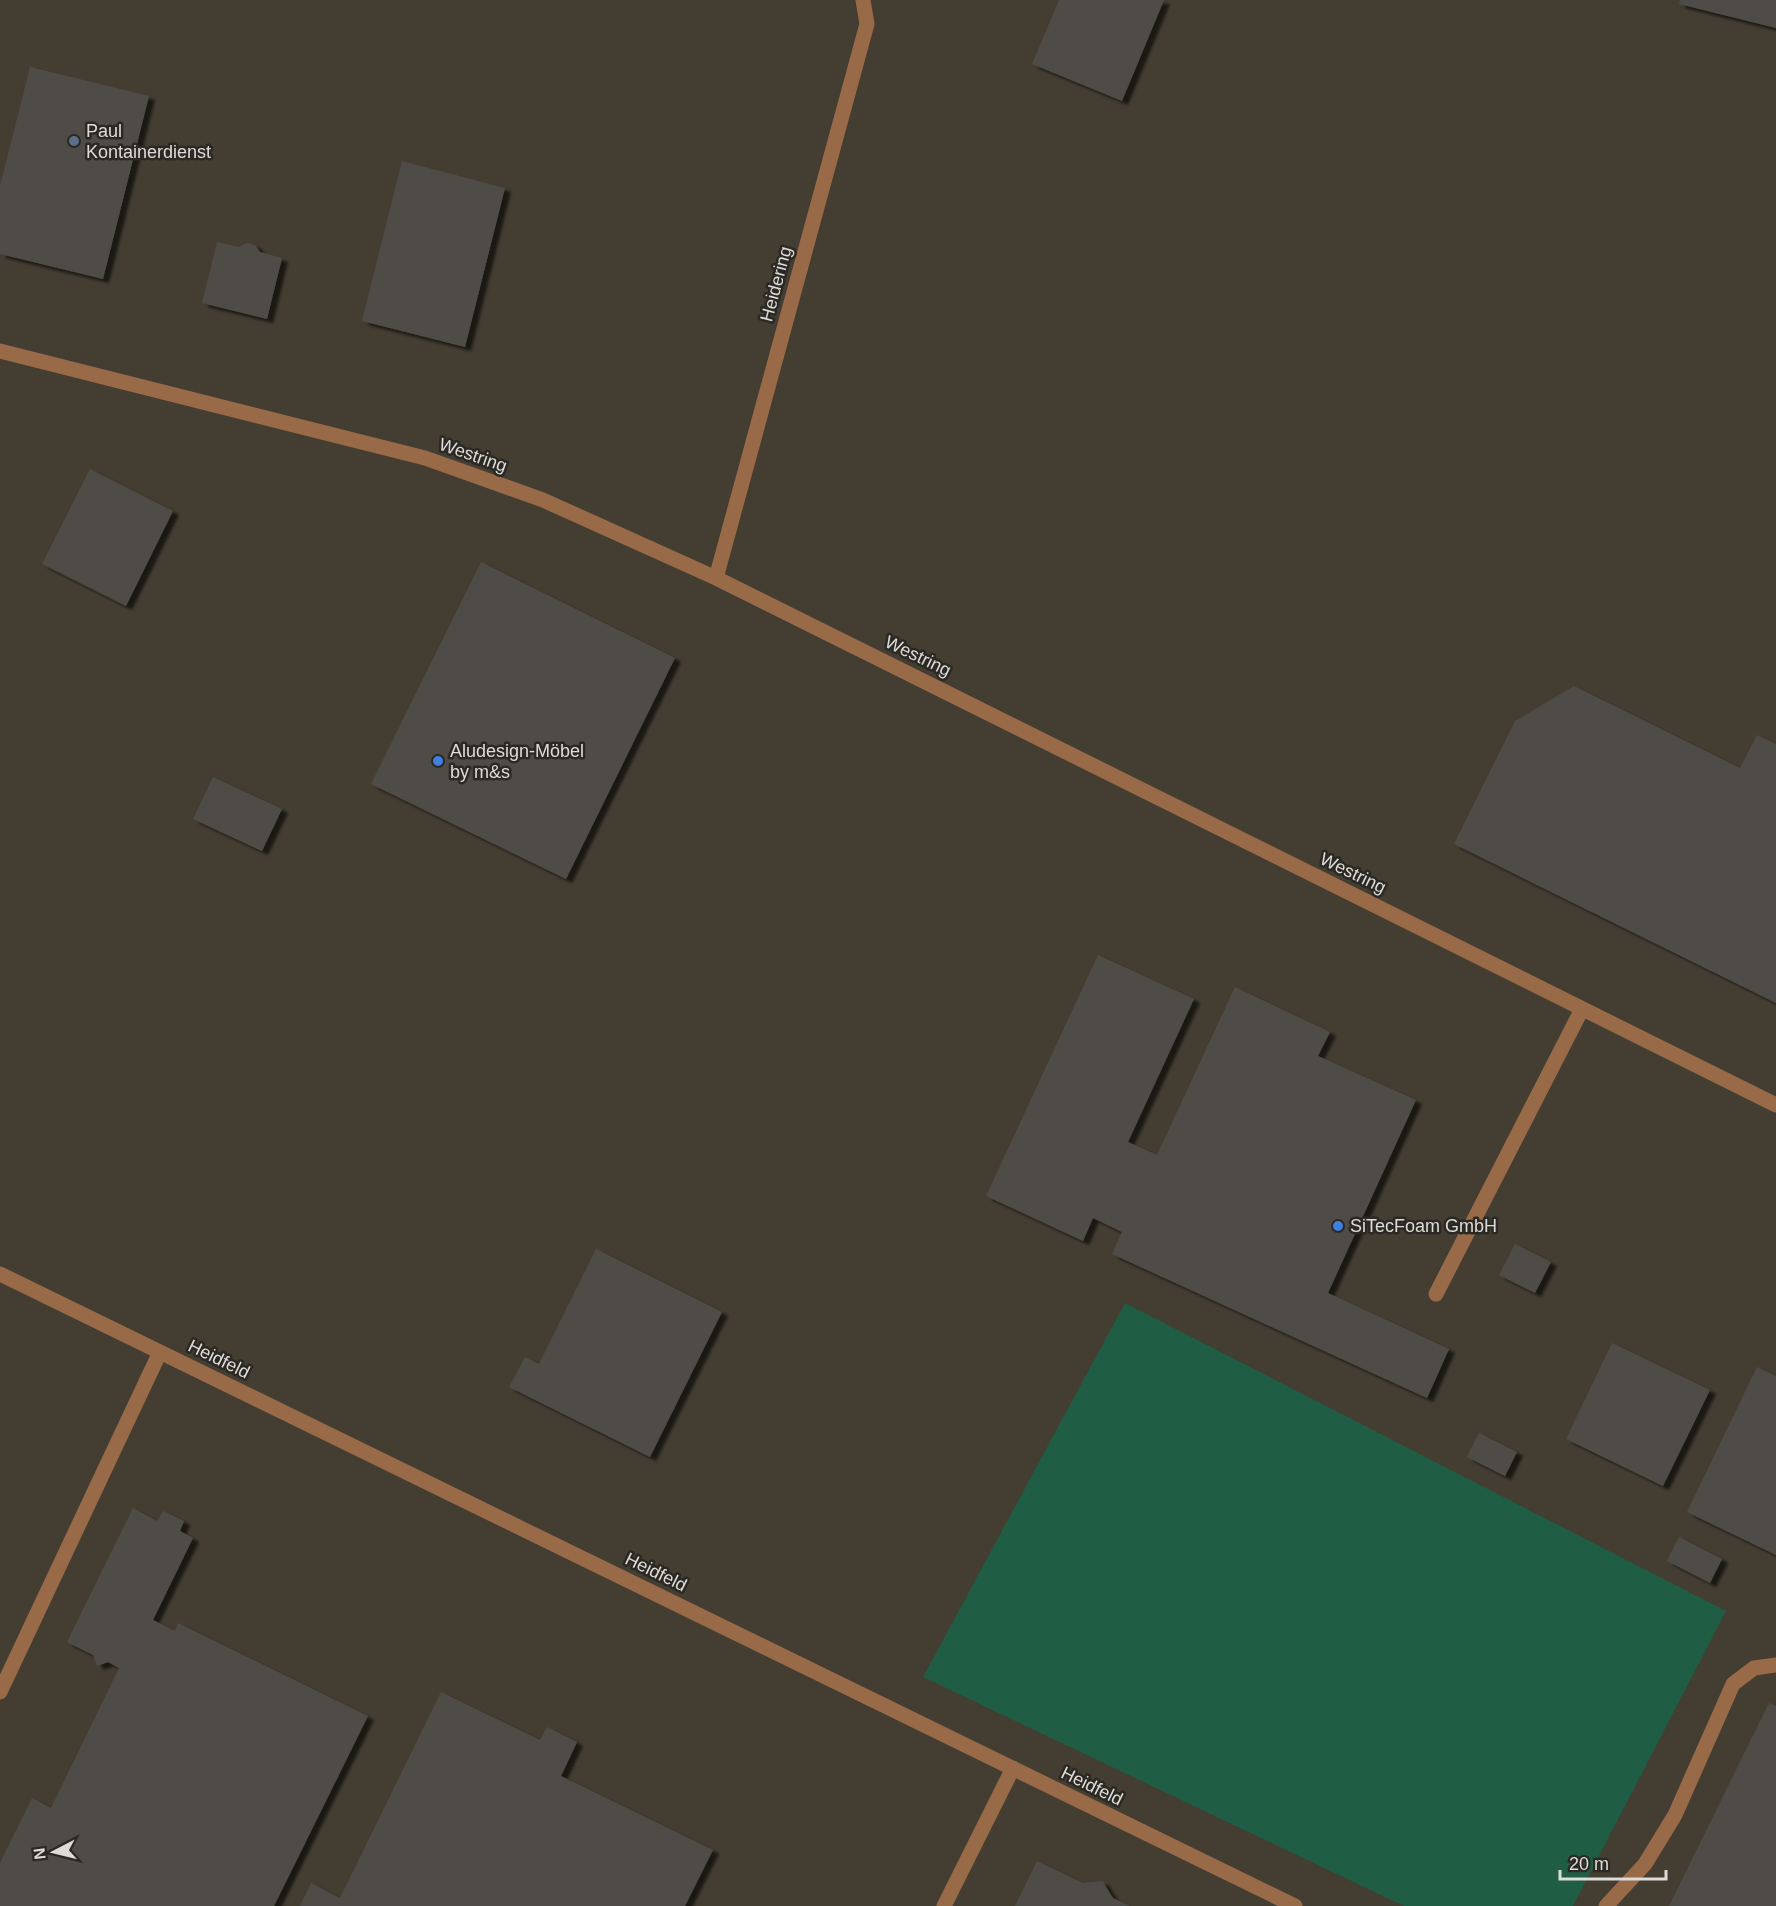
<svg xmlns="http://www.w3.org/2000/svg" width="1776" height="1906" font-family="Arial,sans-serif">
  <style>
    .built { fill: #433d32 }
    .green { fill: #205d45 }
    .building { fill: #504c47; filter: url(#shadow) }
    .lines { fill: none; stroke-linecap: round; stroke-linejoin: round }
    .minor { stroke: #996a47; stroke-width: 15 }
    .service-dot { fill: #5c6f8a; stroke: #2c2924; stroke-width: 2 }
    .shop-dot { fill: #3f7fe0; stroke: #2c2924; stroke-width: 2 }
    .labels { text-anchor: middle; dominant-baseline: central; stroke-width: 5; stroke-linejoin: round; paint-order: stroke }
    .poi-label { font-size: 18px; fill: #dedcd8; stroke: #2c2924; text-anchor: start }
    .street-label { font-size: 18px; fill: #dedcd8; stroke: #2c2924 }
  </style>
  <defs>
    <filter id="shadow"><feDropShadow dx="6" dy="4" stdDeviation="1.5" flood-color="#0009"/></filter>
  </defs>
  <rect width="100%" height="100%" fill="#36332e"/>
  <path class="built" d="M0 0H1776V1906H0Z"/>
  <path class="green" d="M1125 1303 1726 1611 1573 1906H1404L923 1677Z"/>
  <path class="building" d="M1059 0H1164L1122 101 1032 64Z
    M1680 0H1776V28L1679 4Z
    M30 67 149 96 103 279 0 254V186Z
    M402 161 505 188 465 347 362 321Z
    M217 242 239 247 247 243 255 245 260 252 282 258 267 319 202 303Z
    M90 469 173 511 126 606 42 564Z
    M481 562 675 658 566 879 371 784Z
    M1574 686 1740 768 1757 735 1776 744V1003L1454 844 1515 721Z
    M213 777 282 809 262 851 193 819Z
    M1098 955 1194 999 1128 1142 1157 1155 1235 987 1330 1032 1318 1056 1416 1100 1328 1293 1449 1349 1427 1398 1112 1254 1122 1232 1093 1218 1083 1241 986 1196Z
    M1515 1244 1551 1262 1535 1293 1499 1275Z
    M596 1249 722 1312 650 1457 509 1387 525 1357 539 1364Z
    M1612 1343 1710 1390 1663 1486 1566 1439Z
    M1757 1367 1776 1376V1555L1687 1512Z
    M1479 1433 1517 1452 1505 1476 1467 1457Z
    M133 1508 157 1521 163 1511 184 1521 180 1531 193 1538 153 1620 175 1631 178 1623 368 1716 274 1906H0V1863L32 1798 51 1808 119 1668 108 1662 97 1666 93 1655 67 1642Z
    M1679 1537 1722 1559 1710 1583 1667 1561Z
    M441 1692 540 1740 547 1727 577 1742 561 1776 713 1850 685 1906H300L311 1883 340 1898Z
    M1769 1703 1776 1706V1906H1669Z
    M1037 1861 1083 1883 1104 1881 1103 1882 1113 1898 1130 1906H1015Z"/>
  <g class="lines">
    <path class="minor" d="M0 351 425 458 543 500 716 578 1776 1105
      M716 578 867 24 863 0
      M0 1274 1295 1906
      M1436 1294 1582 1009
      M0 1692 160 1352
      M944 1906 1013 1768
      M1606 1906 1645 1864 1675 1815 1733 1684 1754 1668 1776 1665"/>
  </g>
  <circle class="service-dot" cx="74" cy="141" r="6"/>
  <g class="shop-dot">
    <circle cx="438" cy="761" r="6"/>
    <circle cx="1338" cy="1226" r="6"/>
  </g>
  <g class="labels">
    <g class="poi-label">
      <text x="86" y="131">Paul<tspan x="86" dy="21">Kontainerdienst</tspan></text>
      <text x="450" y="751">Aludesign-Möbel<tspan x="450" dy="21">by m&amp;s</tspan></text>
      <text x="1350" y="1226">SiTecFoam GmbH</text>
    </g>
    <g class="street-label">
      <text transform="translate(776 284) rotate(-75)">Heidering</text>
      <text transform="translate(473 455) rotate(19)">Westring</text>
      <text transform="translate(918 656) rotate(26)">Westring</text>
      <text transform="translate(1353 873) rotate(26)">Westring</text>
      <text transform="translate(219 1359) rotate(26)">Heidfeld</text>
      <text transform="translate(656 1572) rotate(26)">Heidfeld</text>
      <text transform="translate(1092 1786) rotate(26)">Heidfeld</text>
    </g>
  </g>
  <g transform="translate(54 1852) rotate(263)" stroke="#2c2924" stroke-width="4.5" paint-order="stroke">
  <path d="M0-4.5L10 22L0 15L-10 22Z" fill="#dedcd8"/>
  <text y="-9" font-size="16" font-weight="bold" text-anchor="middle" fill="#dedcd8">N</text>
  </g>
  <path d="M1560 1870v9h106v-9" fill="none" stroke="#dedcd8" stroke-width="3"/>
  <text x="1569" y="1870" font-size="18" fill="#dedcd8" stroke="#2c2924" stroke-width="4.5" paint-order="stroke">20 m</text>
</svg>
